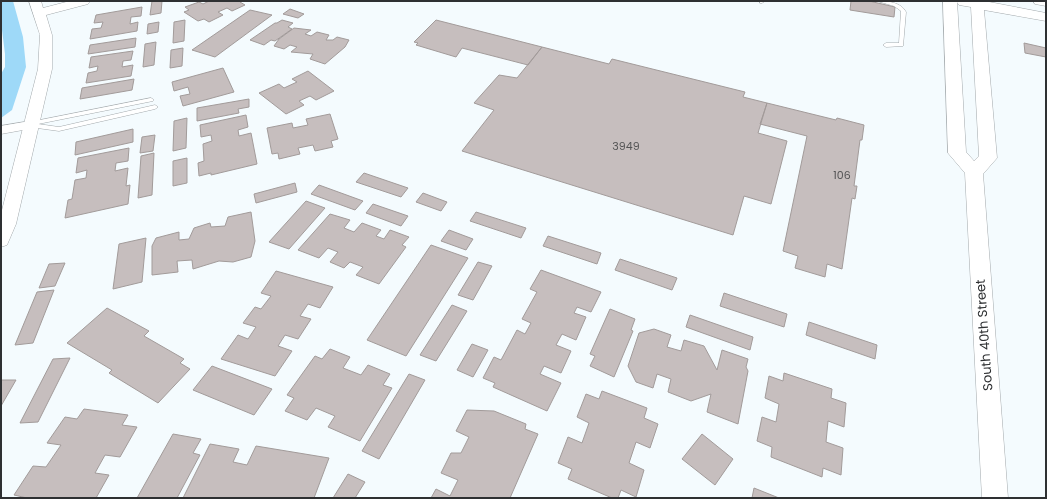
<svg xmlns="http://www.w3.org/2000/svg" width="1047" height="499" font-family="Poppins,sans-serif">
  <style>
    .green { fill: #9ed9f8 }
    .building { fill: #c6bebe; stroke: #a29b9a }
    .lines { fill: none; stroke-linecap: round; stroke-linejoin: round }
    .service-casing { stroke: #a3a9ac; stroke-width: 1 }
    .minor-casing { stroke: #a3a9ac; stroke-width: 1 }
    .tertiary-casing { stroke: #a3a9ac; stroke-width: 1 }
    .secondary-casing { stroke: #a3a9ac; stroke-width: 1 }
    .service { fill: #fff; fill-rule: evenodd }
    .minor { fill: #fff; fill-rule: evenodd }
    .tertiary { fill: #fff; fill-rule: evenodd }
    .secondary { fill: #fff; fill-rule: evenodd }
    .labels { text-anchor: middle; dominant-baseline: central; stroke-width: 3; stroke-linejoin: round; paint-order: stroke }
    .number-label { font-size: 11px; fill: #545455 }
    .street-label { font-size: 13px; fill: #2e3032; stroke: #fff }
  </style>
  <rect width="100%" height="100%" fill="#f4fbfe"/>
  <path class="green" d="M1 1H13L23 37 26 67 12 110 1 118V74L5 67V54L1 22Z"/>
  <path class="building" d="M152 1H162L161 13 150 15Z
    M209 1H243L240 2 245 5 232 11 227 8 218 12 223 15 209 22 204 19 198 21 184 12 189 10 185 7 199 2 203 4Z
    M851 1H869L895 7 894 17 850 10Z
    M142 7 141 16 131 17 130 24 138 22 137 31 90 39 92 29 101 28 103 22 94 23 96 15Z
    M290 9 304 14 298 18 283 14Z
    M250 10 272 15 215 57 192 50Z
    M185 20 184 41 173 43 174 22Z
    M282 20 293 23 288 27 292 29 275 41 271 40 264 45 250 40 275 23H277Z
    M436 20 542 47 528 65 462 48 456 57 416 45 418 43 414 42Z
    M159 22 158 32 147 34 148 24Z
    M294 28 311 30 305 34 311 36 317 32 329 35 326 40H333L337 37 349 40 345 47 325 64 310 59 313 54 291 52 297 47 290 45 284 49 274 46 279 39Z
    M136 38 135 47 88 54 90 45Z
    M156 42 154 65 143 67 145 44Z
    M1024 43 1046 48V57L1025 53Z
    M542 47 609 64 612 59 745 92 743 97 767 103 758 133 787 141 771 204 744 196 733 235 462 151 494 110 474 103 499 75 517 78Z
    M183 48 182 66 170 68 171 50Z
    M133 51 131 60 123 61 122 67 133 65 131 76 86 83 88 73 97 71 98 66 89 68 91 57Z
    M223 68 234 92 183 106 180 96 190 94 188 87 174 91 172 82Z
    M308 71 334 91 316 100 310 96 299 101 304 105 286 114 259 93 279 84 284 88 297 82 292 79Z
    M134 79 132 90 80 99 82 88Z
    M249 99V107L238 109 239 113 197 121V108Z
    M767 103 836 120 837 118 864 125 862 140H860L854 186H857L855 199 852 198 842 269 827 264 825 277 795 268 798 256 783 251 807 136 760 124Z
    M330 114 338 139 331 141 333 147 315 151 313 145 298 148 300 154 279 159 278 153 272 154 267 128 292 123 293 128 308 125 306 119Z
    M246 115 248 127 238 130 239 136 251 133 257 164 211 175V173L199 176 198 163 204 161 203 144 212 141 211 135 201 137 200 125Z
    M187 118 186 148 173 151 174 121Z
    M133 129V142L75 155 76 142Z
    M155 135 153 151 140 153 142 137Z
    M129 148 128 161 116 163 115 171 128 168 126 186 130 185 128 204 65 218 68 200 72 199 75 180 86 178 87 170 76 173 78 158Z
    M154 153 152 195 138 198 141 156Z
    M187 158V183L173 186V161Z
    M364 173 408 188 401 197 356 182Z
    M295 183 297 192 256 203 254 194Z
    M319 185 363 201 355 210 311 194Z
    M423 193 447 202 441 211 416 202Z
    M306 201 325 208 289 249 269 242Z
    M373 204 408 216 401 226 366 213Z
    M251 212 255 241 251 257 233 262 219 261 193 269 192 260 177 261 178 272 152 275V246L156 238 179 232V240L189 239 194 228 210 223 211 227 225 226 228 217Z
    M476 212 526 228 521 238 470 221Z
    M330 214 350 220 344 228 354 232 362 223 381 230 376 236 384 239 390 230 409 237 402 245 406 247 379 284 356 275 363 267 350 262 344 268 330 262 338 252 328 248 319 258 298 250Z
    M449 230 473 239 466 250 441 241Z
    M548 236 601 253 597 264 543 246Z
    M146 238 142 282 113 289 119 244Z
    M431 245 468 258 406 356 367 340Z
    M620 259 677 278 672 290 615 270Z
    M478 262 492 266 473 300 458 295Z
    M65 263 55 286 39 288 49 264Z
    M541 270 601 292 591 312 577 307 574 313 586 317 576 340 562 334 556 345 571 351 561 373 544 366 540 374 561 383 547 411 493 387 495 383 483 378 494 357 501 360 517 330 525 334 531 323 522 319 537 292 530 289Z
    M276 271 333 287 320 308 308 304 300 316 311 319 298 339 285 335 278 346 292 351 275 376 221 359 238 335 248 339 256 327 243 323 255 307 261 309 271 296 261 293Z
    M54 290 33 343 15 345 37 292Z
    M724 293 787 314 784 327 720 306Z
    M452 305 467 311 436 361 420 355Z
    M107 308 149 331 144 336 184 359 180 363 190 369 158 403 109 373 112 370 67 343Z
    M610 309 635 319 631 330 633 331 614 377 590 366 595 356 590 354Z
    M690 315 753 337 750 350 686 327Z
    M809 322 877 345 875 359 806 335Z
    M654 329 671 335 667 347 681 351 684 340 704 346 717 370 722 350 748 359 746 367 748 371 738 424 707 412 711 394 691 401 668 392 671 379 657 374 653 388 636 382 628 366 639 333Z
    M472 344 488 350 473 377 457 370Z
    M330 349 350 357 343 368 361 375 368 365 390 374 383 385 392 388 360 441 328 427 335 416 316 408 307 420 285 411 294 398 287 395 315 356 322 359Z
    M70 358 38 422 20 423 53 359Z
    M212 366 272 389 254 415 193 390Z
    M784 373 832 389 831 398 846 403 844 427 828 421 826 442 843 448 841 475 823 468 822 477 771 457 772 447 757 441 762 417 776 422 779 404 765 398 769 376 783 381Z
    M409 374 425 380 379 459 362 451Z
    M1 380H16L1 406Z
    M602 391 647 408 644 418 658 424 650 448 636 442 629 463 644 470 636 497 621 490 618 498H612L568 479 572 469 558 463 568 437 582 443 589 423 577 417 586 394 599 399Z
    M84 409 128 415 122 425 137 427 120 457 105 455 95 473 109 475 96 498H27L14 495 33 466 46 467 61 445 47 443 65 417 77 419Z
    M467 410 494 411 526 424 525 429 538 434 510 498H431L436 489 450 496 458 480 441 473 451 453H461L469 437 456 431Z
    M173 434 201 439 193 453 200 455 177 498H137Z
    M702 434 733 459 715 485 682 459Z
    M210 444 239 449 233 462 247 465 256 446 329 458 314 498H183Z
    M348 474 365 482 355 498H333Z
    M754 488 779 498H752Z"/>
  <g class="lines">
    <g class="service-casing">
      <path id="service" d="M760 1H765L762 3H760Z
        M877 1C887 1 901 2 906 12L903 46 886 47 883 45 886 43H899L901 11 894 6Z
        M151 98 154 100 153 101 38 124 59 127 155 105 158 107 155 109 59 131 30 127 27 125 28 124 32 123 33 122 35 121Z"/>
    </g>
    <g class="minor-casing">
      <path id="minor" d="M30 121 34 122 36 125 34 128 1 134V126Z"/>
    </g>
    <g class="tertiary-casing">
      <path id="tertiary" d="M29 1H41L43 8 70 1H90L88 4 46 15 52 35V69L16 224 7 245 1 247V214L38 69 40 35Z"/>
    </g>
    <g class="secondary-casing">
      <path id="secondary" d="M943 1H957L966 152 974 161 979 156 971 7 959 5 957 2 984 1 1046 13V21L984 10 997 158 983 174 1008 498H982L965 173 948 153Z
        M1033 1H1046V6L1035 4Z"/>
    </g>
    <use href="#service" class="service"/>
    <use href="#minor" class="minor"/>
    <use href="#tertiary" class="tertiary"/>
    <use href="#secondary" class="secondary"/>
  </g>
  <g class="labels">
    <g class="number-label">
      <text x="626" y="146">3949</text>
      <text x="842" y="175">106</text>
    </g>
    <g class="street-label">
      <text transform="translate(984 335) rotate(-94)">South 40th Street</text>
    </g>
  </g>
  <rect width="1047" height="499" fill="none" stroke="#2e3032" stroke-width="4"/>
</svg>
